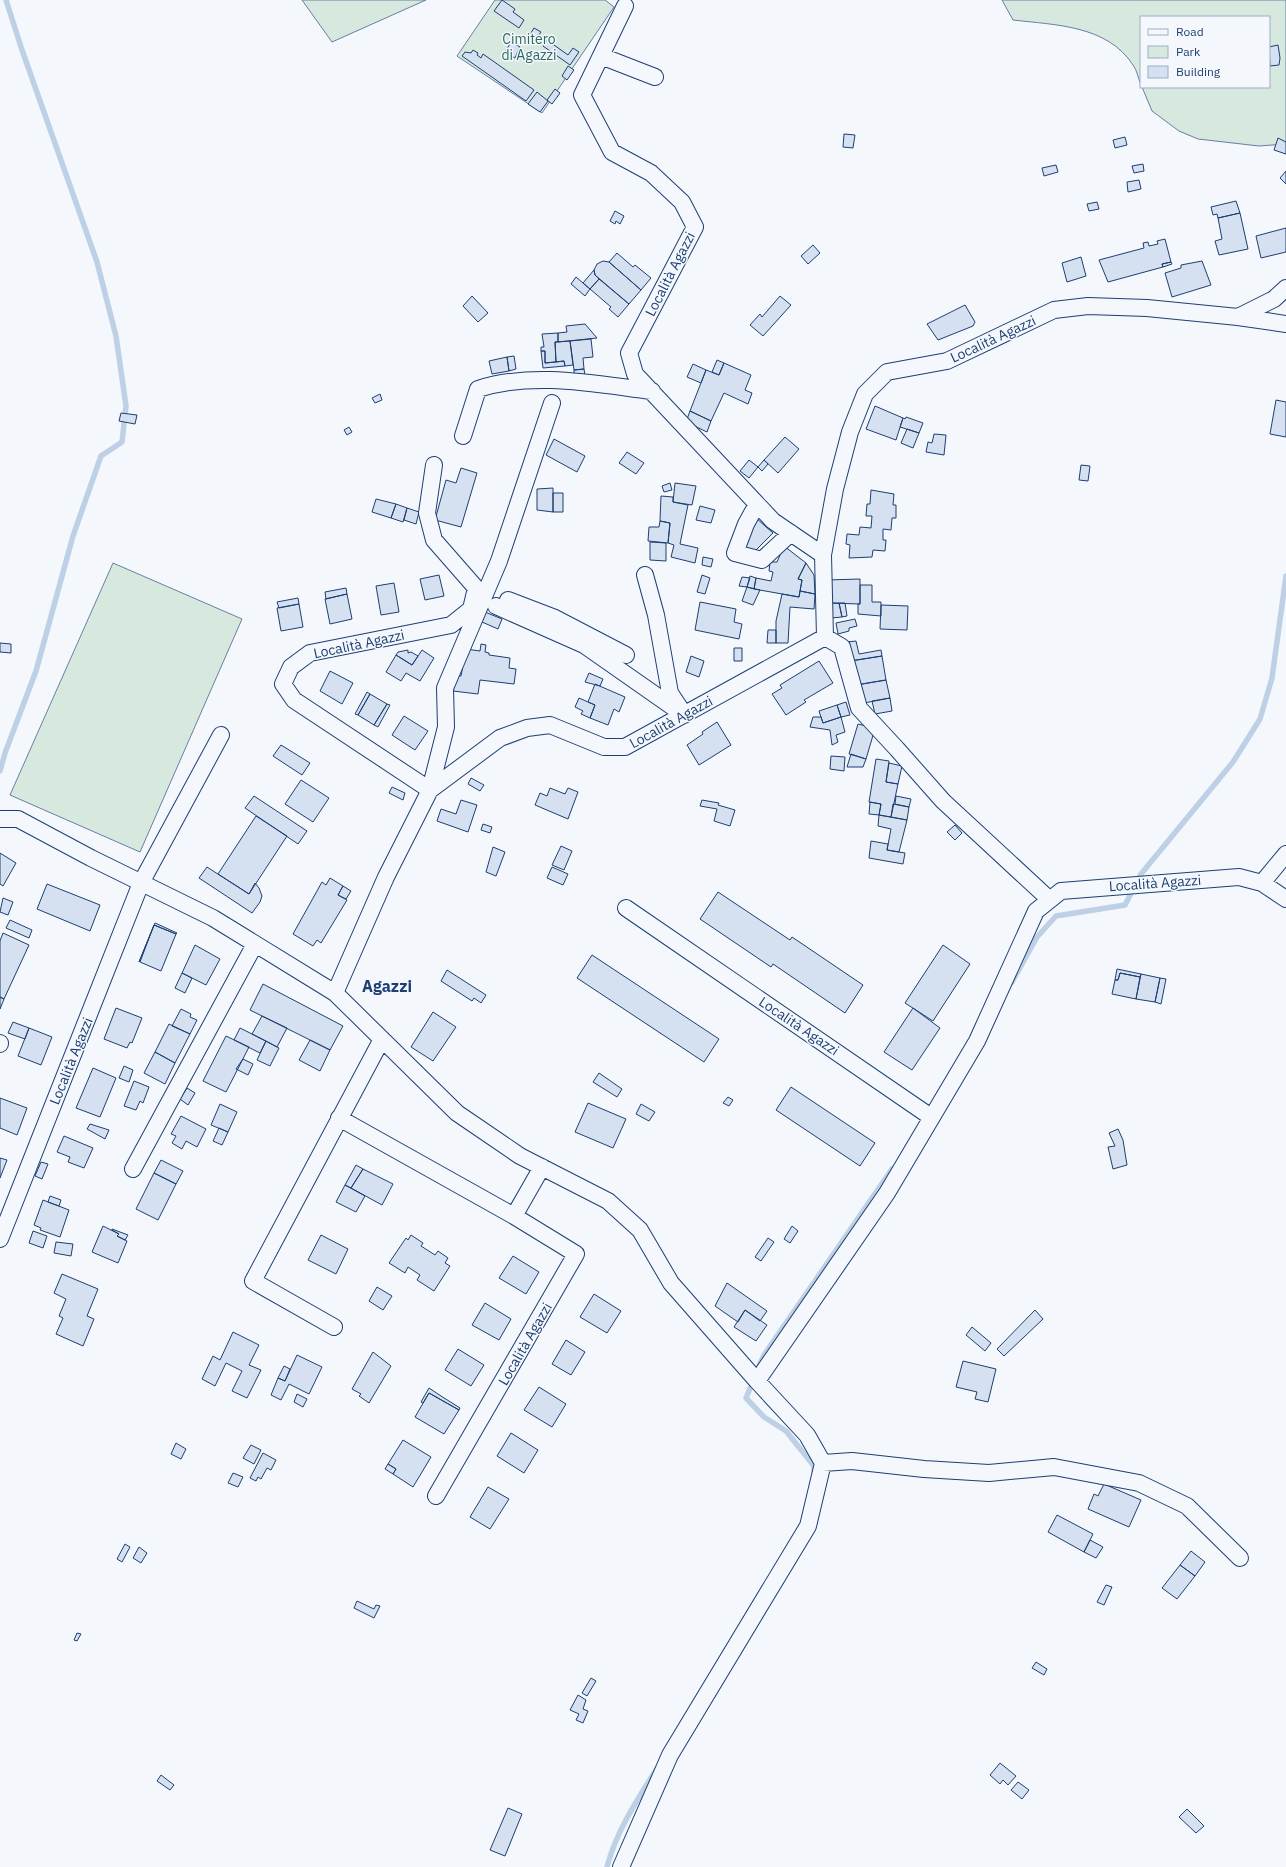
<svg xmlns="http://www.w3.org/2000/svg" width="1286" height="1867" font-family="'IBM Plex Sans',sans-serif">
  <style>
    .green { fill: #d7e8df; stroke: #687fa3 }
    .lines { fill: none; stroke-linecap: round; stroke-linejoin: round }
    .stream { stroke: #bed0e5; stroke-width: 5.5 }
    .building { fill: #d5e0f0; stroke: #1d3f73 }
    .minor-casing { stroke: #1d3f73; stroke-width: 18 }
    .minor { stroke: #f4f7fb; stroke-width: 16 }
    .labels { text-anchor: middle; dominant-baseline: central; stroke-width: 3; stroke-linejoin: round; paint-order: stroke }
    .park-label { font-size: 14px; fill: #2c6c60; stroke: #f4f7fb }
    .street-label { font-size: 14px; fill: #1d3f73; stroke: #f4f7fb }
    .quarter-label { font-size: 16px; font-weight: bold; fill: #1d3f73; stroke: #f4f7fb }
  </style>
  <rect width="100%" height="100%" fill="#f4f7fb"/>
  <path class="green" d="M302 0H426L332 42Z
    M495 0H605L614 7 542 113 457 56Z
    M1002 0H1286V144L1259 146 1198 139 1179 131 1152 111 1142 87H1269V17H1141V85C1138 78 1137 70 1133 65 1107 25 1055 25 1013 20Z
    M113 563 242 619 140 852 10 795Z"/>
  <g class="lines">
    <path class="stream" d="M0 771 5 753 36 671 73 536 101 456 122 442 126 406 116 336 97 262 22 50 6 0
      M1012 982 1037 937 1056 916 1125 905 1141 874 1233 762 1260 719 1272 678 1286 576
      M759 1366 764 1355 892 1169
      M754 1379 746 1398 764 1417 786 1431 814 1466V1472
      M607 1867C616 1832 637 1800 656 1770"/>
  </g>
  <path class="building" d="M502 0 515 9 513 12 524 20 519 28 494 11Z
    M534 28 541 32 535 40 529 36Z
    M547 40 568 55 573 48 579 52 570 65 543 46Z
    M511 42 520 47 515 58 505 52Z
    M1278 45 1280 58 1279 65 1270 66 1269 47Z
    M473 50 478 53 477 55 481 58 483 54 534 90 526 101 462 56 465 52 471 53Z
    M568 66 574 70 567 80 562 76Z
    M555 89 560 93 552 104 547 100Z
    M537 92 548 101 540 112 528 104Z
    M844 134 855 135 853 148 843 147Z
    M1125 137 1127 145 1115 148 1113 140Z
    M1278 138 1286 142V154L1274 150Z
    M1143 164 1144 171 1134 173 1132 166Z
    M1056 165 1058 172 1044 176 1042 168Z
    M1286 171V184L1280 178Z
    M1139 180 1141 189 1128 192 1127 182Z
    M1236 201 1240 213 1218 218 1217 214 1213 215 1211 207Z
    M1097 202 1099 209 1089 211 1087 204Z
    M615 211 624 216 620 224 616 221 615 224 610 221Z
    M1240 213 1248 249 1219 255 1215 241 1222 239 1218 218Z
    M1286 228V252L1261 258 1256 236Z
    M1165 239 1171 262 1162 264 1163 267 1108 282 1099 260 1144 248 1143 243 1148 242 1149 246 1158 244 1157 241Z
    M813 245 820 253 808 264 801 256Z
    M617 253 633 267 635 265 651 278 641 290 609 262Z
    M1081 257 1086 276 1067 282 1062 263Z
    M603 261 609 262 641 290 629 304 595 275 594 270 597 264Z
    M1202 261 1211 285 1172 297 1165 273 1181 268V265Z
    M1171 262 1172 264 1163 267 1162 264Z
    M594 270 595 275 599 279 590 289 583 283Z
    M576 277 590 289 585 296 571 284Z
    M599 279 629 304 618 317 609 309 611 307 590 289Z
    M472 296 488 313 478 322 463 306Z
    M780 296 791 305 763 336 750 325 760 314 762 317Z
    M965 305 975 322 973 326 938 340 927 324Z
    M585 324 597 338 558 342V333L567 332 566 326Z
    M558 333V342H555L556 362 545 363V351H541V347H544L542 334Z
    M591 339 593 357 583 358 584 369 574 370 570 341Z
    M570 341 573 365 565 366 564 361 556 362 555 342Z
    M541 351H545V363L564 361 565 366 543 368Z
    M514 356 516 369 509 371 507 357Z
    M507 357 509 371 492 374 489 361Z
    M717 360 724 363 719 375 712 372Z
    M724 363 751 375 745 390 752 393 748 404 724 393 711 421 690 411 706 370 719 375Z
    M693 364 706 370 701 383 687 377Z
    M584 369 585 375 574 376V370Z
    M380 394 382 400 375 403 372 398Z
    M1276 400 1286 402V437L1270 434Z
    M875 406 903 418 896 440 866 429Z
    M690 411 711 421 707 432 686 422Z
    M121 413 137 415 135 424 119 421Z
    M906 417 923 423 919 433 900 427 903 418 905 419Z
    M349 427 352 432 347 435 344 430Z
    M907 429 919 433 913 448 901 443Z
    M934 434 946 435 944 455 926 452 928 442 932 443Z
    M785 437 799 449 778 473 764 460Z
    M554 439 585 456 577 472 546 455Z
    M627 452 644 463 636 474 619 463Z
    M749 460 758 467 749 478 740 471Z
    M764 460 768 464 762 471 758 467Z
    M1081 465 1090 466 1088 481 1079 480Z
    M461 468 477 473 461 527 435 520 446 480 456 483Z
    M670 483 672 490 664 492 662 486Z
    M675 483 696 486 692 505 673 502Z
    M553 488V512L537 510V489Z
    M871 490 894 494 893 505H896V518H892L891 530 883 529V540H886L885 551 873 550 872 557 849 558 850 545 846 544 847 534 859 535 860 527 871 528 872 516H866L867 504H870Z
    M553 493H563V512H553Z
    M661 496 673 497V502L688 505 680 544 698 548 695 563 671 557 674 545 668 543 670 523 660 521Z
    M376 499 396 504 391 518 372 512Z
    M396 504 407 508 403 522 391 518Z
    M700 506 715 510 711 523 696 520Z
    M407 508 419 512 416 524 404 520Z
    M756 518 773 533 756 550 749 553 743 545Z
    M660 521 670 523 668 543 648 541 649 527H659Z
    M650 542 666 543V561L650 560Z
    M784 546 806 563 798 579 802 580 799 597 754 589 756 578 771 581 773 572 769 571 770 562H777Z
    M703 557 713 559 711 567 702 565Z
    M806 563 814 575 815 594 800 591 802 580 798 579Z
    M439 575 444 596 425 600 420 579Z
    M702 575 710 578 705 594 697 592Z
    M750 576 756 578 754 589 747 587Z
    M742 577 750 578 747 587 739 586Z
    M860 579V604L828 603 826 580Z
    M394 583 399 612 381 615 376 586Z
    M860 585H872V602H881V616L858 614V604H860Z
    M747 587 760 590 753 605 742 601Z
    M346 588 347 594 326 599 325 592Z
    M800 591 815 594 814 609 790 607 788 643H776V621L782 594 799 597Z
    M347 594 352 619 330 624 325 599Z
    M298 598 299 604 279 608 277 602Z
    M700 602 736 609 734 622 742 624 739 639 695 630Z
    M828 603H839L842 617 831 618Z
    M839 603H845L847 616 842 617Z
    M299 604 303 627 281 631 277 608Z
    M881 605 908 606 907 630 880 629Z
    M485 612 502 619 498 629 482 622Z
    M855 619 857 626 849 628V631L838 634 836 623Z
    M768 630H776V643H767Z
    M856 641 859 654 881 650 882 656 850 661 847 642Z
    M0 643 11 644V653L0 652Z
    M481 644 486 645 485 652 489 653V655L510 658 509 668 516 669 514 684 480 680 478 694 453 691 457 676H461L466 649 480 651Z
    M734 648H742V661H734Z
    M408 650V653L411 652 418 656 412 665 396 655 398 652Z
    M422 650 434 658 420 681 406 673 401 681 386 672 396 655 412 665Z
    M691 656 704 661 699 677 686 672Z
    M882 656 886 680 856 685 851 661Z
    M819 661 833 683 804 700 806 702 786 715 772 694 782 688 780 685Z
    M330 671 353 683 342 704 320 691Z
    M589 673 603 679 600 686 585 682Z
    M886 680 890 698 859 704 856 685Z
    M595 684 625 697 619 712 614 709 608 725 590 718 595 705 588 702Z
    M367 692 370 694 358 715 355 714Z
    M370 694 387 704 374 725 358 715Z
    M579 698 595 705 590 718 581 714 583 711 575 707Z
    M890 698 892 711 875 714 872 701Z
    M846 702 850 715 841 717 837 705Z
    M387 704 390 705 378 727 374 725Z
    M837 705 841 717 823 723 819 711Z
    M404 716 428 731 415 750 392 735Z
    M813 717H821L823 723 841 717 845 732 836 735 838 742 832 745 830 730 810 727Z
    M717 722 731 745 699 765 687 745 703 734 702 732Z
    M858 724 866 726 874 732 866 759 849 754Z
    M281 745 310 763 302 775 273 756Z
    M851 754 866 759 863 767H847Z
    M831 756 845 757 844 771 830 769Z
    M876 759 889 761 886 782 898 784 891 817 879 815 881 804 869 802Z
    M889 763 902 766 898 784 886 782Z
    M471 778 484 785 480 791 468 784Z
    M301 780 329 798 313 822 285 804Z
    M392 787 405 793 403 800 389 793Z
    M550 788 565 794 568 788 578 792 568 819 535 805 540 793 547 796Z
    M254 796 307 831 298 844 245 808Z
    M896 796 911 799 909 807 895 804Z
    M461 800 477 805 468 832 437 821 441 809 456 814Z
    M702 800 719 803 718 805 735 810 730 826 714 821 717 809 700 806Z
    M870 802 881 804 879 815 869 814Z
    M893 804 909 807 907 820 891 817Z
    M879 815 907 820 899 852 887 850 891 829 878 826Z
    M256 816 287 836 249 894 218 874Z
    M483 824 492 827 490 833 481 830Z
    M955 825 962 833 955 840 947 832Z
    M871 841 888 844 887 850 905 853 903 864 869 858Z
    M561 846 572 851 564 870 552 865Z
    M493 847 505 852 496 876 486 872Z
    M0 853 16 863 3 886 0 884Z
    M207 867 249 894 255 883 259 888 262 896 260 902 252 913 199 878Z
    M552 867 568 874 563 885 547 878Z
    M330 878 343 886 338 895 347 900 321 943 317 940 313 946 293 934 322 882 326 885Z
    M47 884 100 905 90 931 37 909Z
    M343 886 351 891 346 899 338 895Z
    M718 892 790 940 792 937 863 985 845 1013 773 964 771 967 700 919Z
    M3 898 13 902 8 915 0 912Z
    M10 920 32 930 29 938 6 928Z
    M155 923 177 933 176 934 154 925 139 962Z
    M154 925 176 934 161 971 140 962Z
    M3 933 29 945 4 999 0 997V941Z
    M195 945 220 959 206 985 182 973Z
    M943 945 970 964 933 1021 905 1003Z
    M592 955 719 1039 704 1062 577 978Z
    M1117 969 1141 974 1140 977 1120 973 1118 980H1115Z
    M447 970 486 995 481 1003 474 998 472 1001 441 981Z
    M182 973 192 978 185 993 175 988Z
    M1120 973 1140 977 1136 999 1112 994 1115 980H1118Z
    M1141 974 1160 978 1155 1002 1136 999Z
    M1160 978 1166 979 1161 1004 1155 1002Z
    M263 984 343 1026 330 1050 250 1010Z
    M0 997 4 999 0 1009Z
    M116 1008 142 1018 132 1043 130 1042 127 1048 104 1039Z
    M913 1008 940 1028 912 1070 884 1052Z
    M181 1009 191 1014 190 1017 197 1020 190 1034 172 1026Z
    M433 1012 456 1027 433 1061 411 1047Z
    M262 1016 287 1028 277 1047 252 1034Z
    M13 1022 29 1028 25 1039 8 1033Z
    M169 1024 190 1034 175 1063 155 1052Z
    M29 1028 52 1037 41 1065 18 1056Z
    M240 1028 266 1041 260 1053 234 1040Z
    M226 1036 249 1047 226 1092 203 1081Z
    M310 1040 330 1050 320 1071 299 1060Z
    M266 1041 279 1048 270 1066 257 1060Z
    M155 1052 175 1063 165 1084 144 1073Z
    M243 1059 253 1064 248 1075 236 1069Z
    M124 1066 133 1070 129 1082 119 1078Z
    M93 1068 116 1078 100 1117 76 1108Z
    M599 1073 622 1089 617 1097 593 1082Z
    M134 1081 149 1087 143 1103 140 1101 136 1110 124 1106Z
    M791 1087 875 1143 860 1166 776 1110Z
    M187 1088 195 1093 188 1105 180 1099Z
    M728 1097 733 1100 729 1106 723 1103Z
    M0 1098 27 1108 17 1135 0 1128Z
    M588 1103 626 1119 613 1148 575 1132Z
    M220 1104 237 1112 228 1132 211 1125Z
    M641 1104 655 1112 649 1121 636 1114Z
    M181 1116 206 1129 197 1147 186 1141 182 1149 172 1143 176 1136 171 1134Z
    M90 1124 109 1130 105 1139 87 1129Z
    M219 1128 228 1132 222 1145 213 1141Z
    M1118 1129 1123 1140 1127 1165 1113 1169 1108 1147 1115 1146 1109 1133Z
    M64 1136 93 1148 84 1168 68 1162 70 1157 57 1152Z
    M0 1158 7 1160 0 1178Z
    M161 1160 183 1171 176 1184 154 1173Z
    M41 1162 48 1164 42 1179 35 1176Z
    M356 1165 363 1169 351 1188 345 1185Z
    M363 1169 393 1184 382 1205 351 1188Z
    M154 1173 176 1184 158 1220 136 1209Z
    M345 1185 365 1196 356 1212 336 1202Z
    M50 1196 61 1200 59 1206 48 1202Z
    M43 1200 69 1210 60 1237 40 1230 41 1228 34 1225Z
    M103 1226 119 1234 117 1236 127 1241 118 1263 92 1252Z
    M792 1226 798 1231 790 1243 784 1239Z
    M112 1229 128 1235 125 1240 117 1236 119 1234 112 1230Z
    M33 1231 47 1236 43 1248 29 1243Z
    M321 1235 348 1249 336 1274 308 1260Z
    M411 1235 423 1243 421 1246 435 1255 438 1251 448 1258 445 1263 450 1266 434 1291 417 1280 420 1275 408 1267 405 1273 389 1263 406 1238 408 1240Z
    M768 1238 774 1242 761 1261 755 1257Z
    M56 1242 73 1244 71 1256 54 1253Z
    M513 1256 539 1272 526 1294 499 1278Z
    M62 1274 98 1289 87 1316 94 1319 83 1346 56 1334 63 1318 59 1316 66 1299 54 1293Z
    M727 1283 767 1311 760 1321 745 1310 738 1322 715 1306Z
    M377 1287 392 1296 383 1310 369 1301Z
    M594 1294 621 1311 607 1333 580 1317Z
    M485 1303 511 1319 499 1340 472 1325Z
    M745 1310 767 1325 756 1341 734 1327Z
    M1035 1310 1043 1319 1004 1356 997 1349Z
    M972 1327 991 1343 985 1351 966 1335Z
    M233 1332 259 1345 249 1365 261 1370 247 1398 232 1391 242 1371 226 1363 215 1386 202 1379 213 1356 220 1360Z
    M566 1340 585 1352 571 1375 552 1364Z
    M458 1349 484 1365 471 1386 445 1370Z
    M373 1352 391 1366 369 1403 359 1396 361 1394 352 1389Z
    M297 1355 322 1367 309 1394 289 1384 281 1400 271 1395 278 1378 285 1381Z
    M963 1361 996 1369 988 1402 975 1399 977 1392 956 1387Z
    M284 1366 290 1369 285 1381 278 1378Z
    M539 1387 566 1404 552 1427 524 1410Z
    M429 1388 441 1396 460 1408 459 1410 429 1393 423 1403 421 1402Z
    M429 1393 459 1410 444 1434 415 1417Z
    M297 1394 307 1399 303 1407 294 1402Z
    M511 1433 538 1450 524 1473 497 1456Z
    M403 1440 431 1457 413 1487 393 1474 396 1469 388 1464Z
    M176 1443 186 1449 181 1459 171 1454Z
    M251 1445 261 1450 254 1464 243 1458Z
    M263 1453 276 1460 271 1470 267 1468 261 1479 258 1477 256 1481 250 1478Z
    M388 1464 396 1469 393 1474 385 1469Z
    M233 1473 243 1477 238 1487 228 1483Z
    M1104 1484 1141 1500 1129 1527 1088 1509 1094 1494 1098 1496Z
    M488 1487 509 1499 490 1529 470 1517Z
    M1057 1515 1093 1534 1084 1552 1048 1532Z
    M1090 1540 1103 1547 1096 1558 1084 1552Z
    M125 1544 130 1547 122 1562 117 1559Z
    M139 1547 147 1553 141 1563 133 1558Z
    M1191 1551 1205 1562 1195 1576 1180 1565Z
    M1180 1565 1195 1576 1177 1599 1162 1588Z
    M1106 1585 1112 1587 1104 1605 1097 1602Z
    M357 1601 374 1609 376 1605 380 1606 374 1618 354 1608Z
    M77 1633 81 1634 77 1641 74 1640Z
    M1036 1662 1047 1669 1044 1675 1032 1668Z
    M591 1678 596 1681 587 1696 582 1693Z
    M578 1695 586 1700 583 1709 588 1711 583 1723 576 1720 579 1714 570 1710Z
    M1000 1763 1016 1776 1008 1785 1003 1780 1000 1784 990 1775Z
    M161 1775 174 1785 170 1790 157 1781Z
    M1018 1782 1029 1790 1022 1799 1011 1790Z
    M508 1808 522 1814 505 1856 490 1850Z
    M1187 1809 1204 1826 1196 1833 1179 1817Z"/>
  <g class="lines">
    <g class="minor-casing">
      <path id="minor" d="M625 6 582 95 612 152 651 173 682 202 695 227 629 353 635 374 773 521 823 555
        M601 56 655 77
        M1238 317 1286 324
        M463 436 478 389C534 371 595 384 652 391
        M434 465 427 513 434 540 476 588 471 609 451 625 310 653 291 667 283 684 294 700 430 790 446 727 445 688 499 561 552 403
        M757 504 746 524 735 553 762 560 791 533
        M645 575 656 615 670 693 680 708
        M508 600 555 618 626 655
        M496 606 584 645 684 715
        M0 819H18L91 858 213 918 335 993 457 1113 520 1156 608 1201 640 1230 671 1283 757 1381 807 1435 823 1463 808 1526 670 1755 621 1867
        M1262 883 1286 854
        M1050 900 943 801 897 749 859 708 842 647 825 637 823 555 835 489 850 432 865 394 887 372 947 361 1054 310 1088 306 1147 308 1238 317 1274 299 1286 288
        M626 908 931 1117
        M335 993 386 877 430 790 500 738 527 728 550 725 604 747H625L825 637
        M0 1043V1044
        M339 1118 514 1216
        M133 1169 255 944
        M0 1239 141 883 221 735
        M334 1327 253 1281 382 1039
        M757 1381 887 1193 977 1041 1036 911 1061 891 1239 877 1262 883 1286 899
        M823 1463 852 1461 924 1469 989 1473 1054 1467 1139 1483 1187 1506 1240 1558
        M436 1496 576 1254 514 1216 542 1167"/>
    </g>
    <use href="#minor" class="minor"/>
  </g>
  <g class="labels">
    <g class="park-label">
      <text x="529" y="39">Cimitero<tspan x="529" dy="16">di Agazzi</tspan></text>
    </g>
    <g class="street-label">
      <text transform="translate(670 274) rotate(-63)">Località Agazzi</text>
      <text transform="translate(993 339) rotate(-25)">Località Agazzi</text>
      <text transform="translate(359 644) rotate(-12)">Località Agazzi</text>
      <text transform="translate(671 722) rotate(-29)">Località Agazzi</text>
      <text transform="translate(1155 883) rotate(-4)">Località Agazzi</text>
      <text transform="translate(799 1026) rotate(34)">Località Agazzi</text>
      <text transform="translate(71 1061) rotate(-68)">Località Agazzi</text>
      <text transform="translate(525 1344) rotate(-60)">Località Agazzi</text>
    </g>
    <g class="quarter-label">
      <text x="387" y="986">Agazzi</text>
    </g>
  </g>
  <rect x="1140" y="16" width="130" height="72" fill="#f4f7fb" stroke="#9eadc5"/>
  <rect x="1148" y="29" width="20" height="6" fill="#f4f7fb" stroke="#9eadc5"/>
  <text x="1176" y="36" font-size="12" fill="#1d3f73">Road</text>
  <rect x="1148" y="46" width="20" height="12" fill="#d7e8df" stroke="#9eadc5"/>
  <text x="1176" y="56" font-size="12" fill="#1d3f73">Park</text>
  <rect x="1148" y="66" width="20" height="12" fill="#d5e0f0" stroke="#9eadc5"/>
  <text x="1176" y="76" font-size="12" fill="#1d3f73">Building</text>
</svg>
